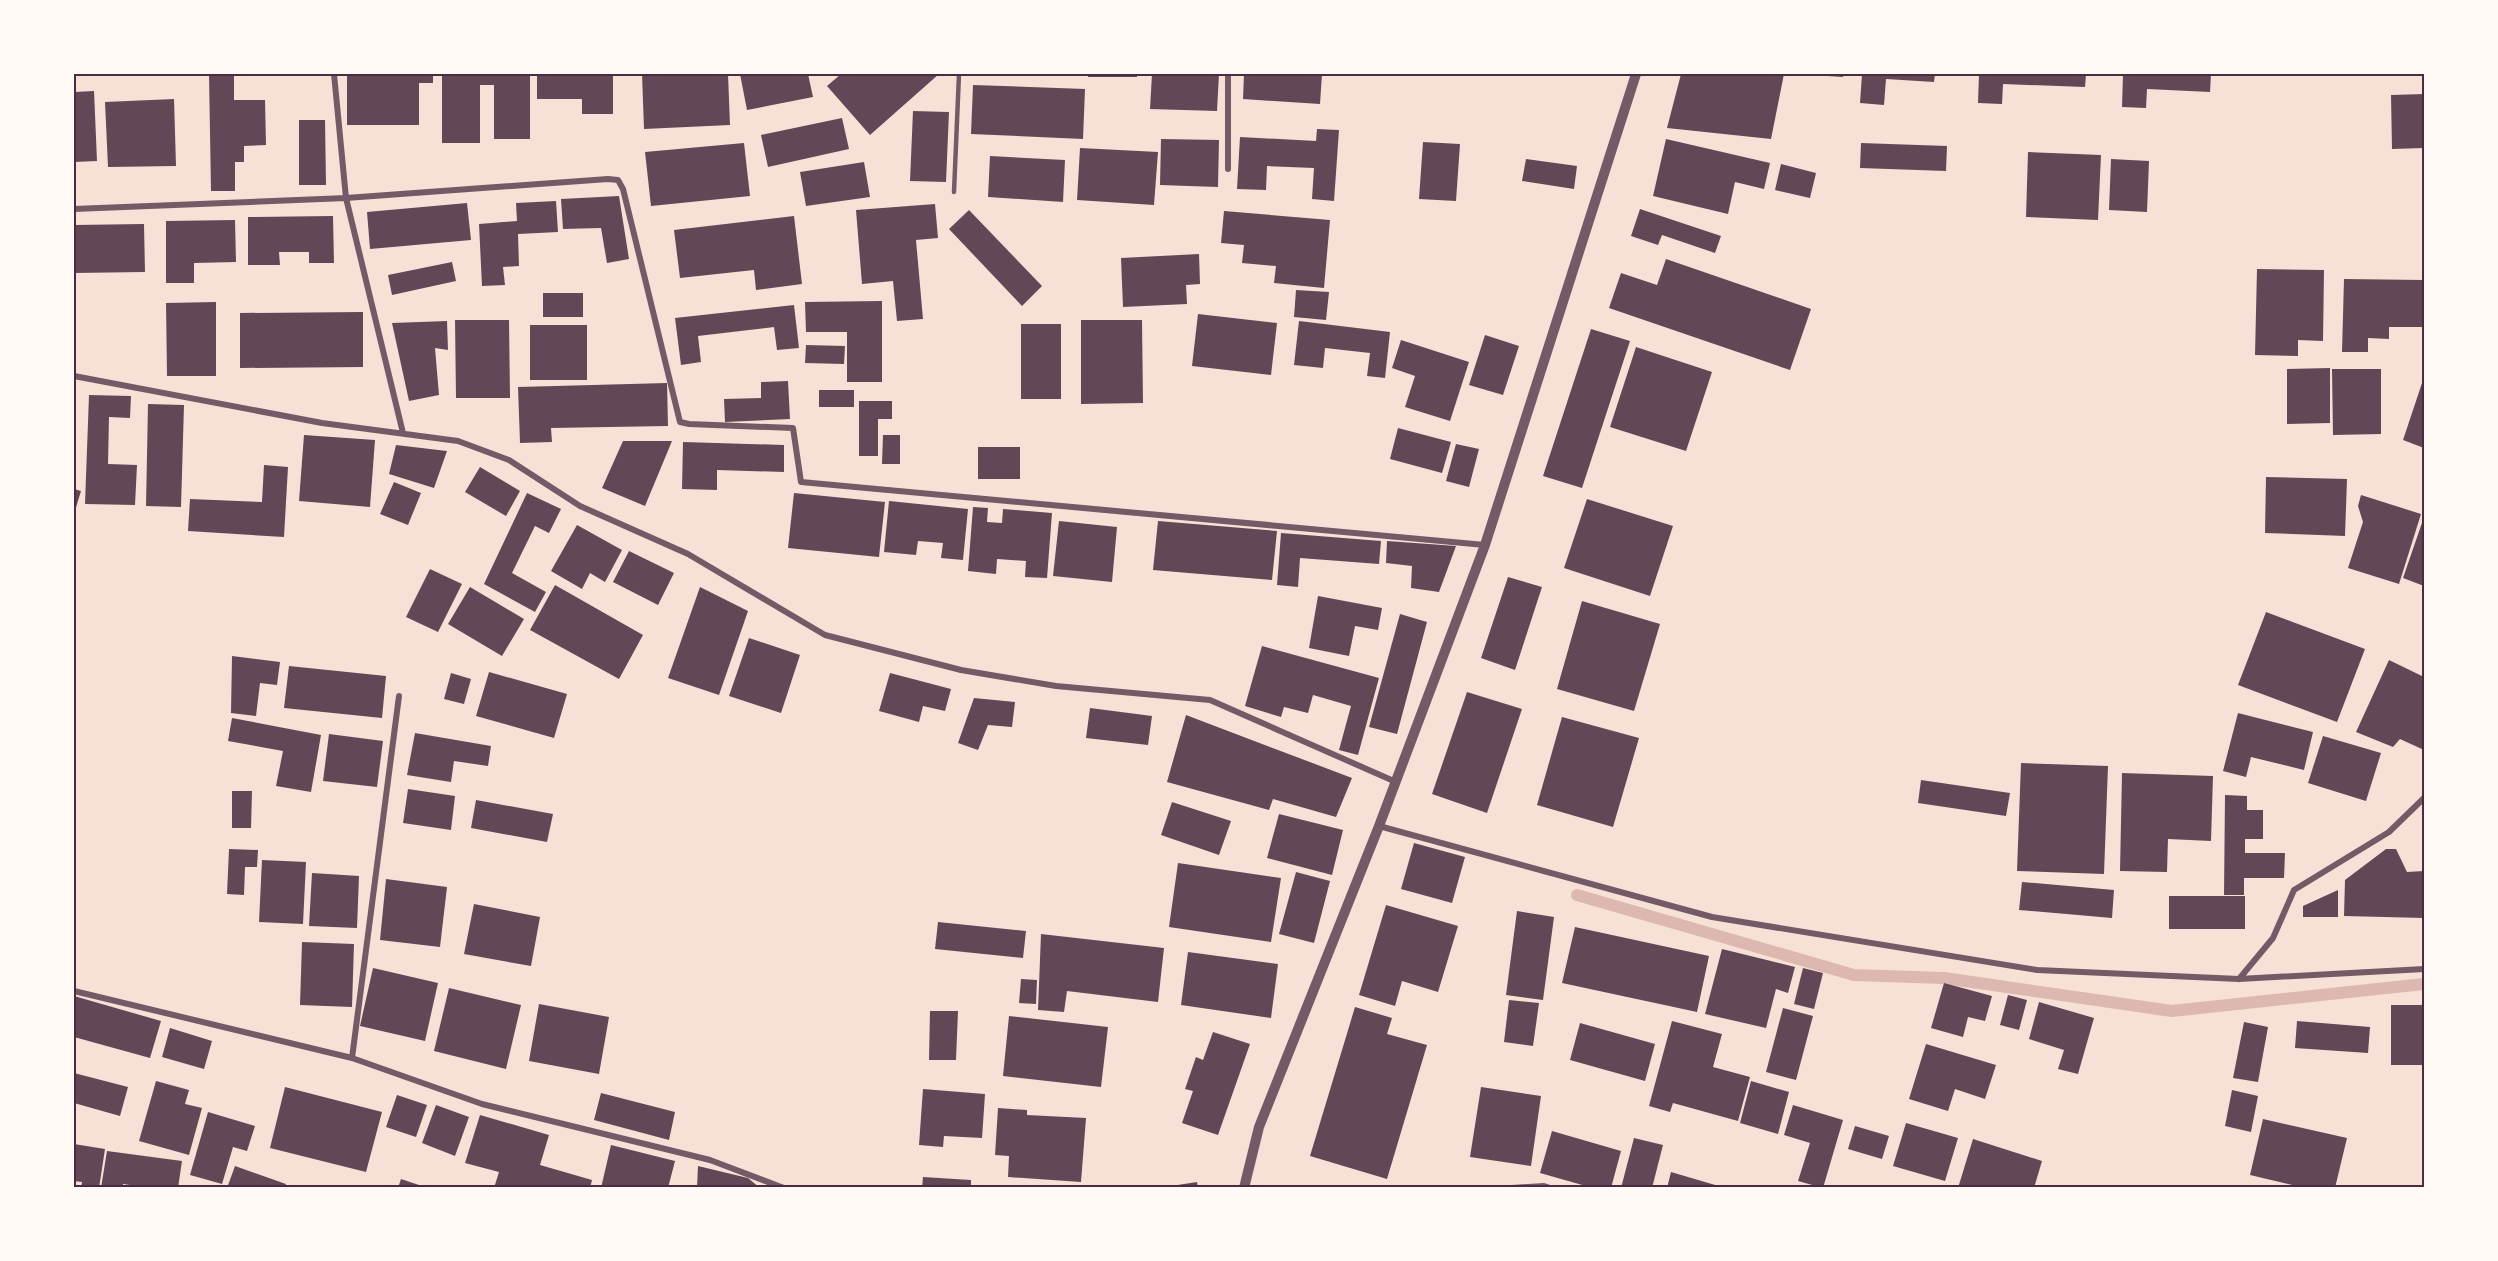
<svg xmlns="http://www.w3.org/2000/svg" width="2498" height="1261" font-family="'Fira Sans',sans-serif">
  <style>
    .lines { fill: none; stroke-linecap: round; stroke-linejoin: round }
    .stream { stroke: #dcb8b0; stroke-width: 12 }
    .building { fill: #644757 }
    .service { stroke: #755966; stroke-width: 4.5 }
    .minor { stroke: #755966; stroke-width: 6 }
    .tertiary { stroke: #755966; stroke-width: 10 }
    .neatline { fill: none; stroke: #4a2c40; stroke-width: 2 }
  </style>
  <rect width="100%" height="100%" fill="#f7e1d7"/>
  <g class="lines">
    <path class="stream" d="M1577 895 1854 975 1944 978 2172 1011 2424 984"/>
  </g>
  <path class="building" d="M209 74H234V100H265L266 145 244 146V162H235V191H211Z
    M347 74H433V83H419V125H347Z
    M442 74H530V139H494V85H480V143H442Z
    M537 74H613V114H582V99H537Z
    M642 74H728L730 125 644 129Z
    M740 74H808L813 97 747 110Z
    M841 74H939L870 135 827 86Z
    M1088 74H1137V77H1088Z
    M1152 74H1219L1217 111 1150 109Z
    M1244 74H1322L1320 104 1243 99Z
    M1681 74H1784L1771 139 1667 128Z
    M1811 74H1844L1843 77 1811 75Z
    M1862 74H1935L1934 82 1886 79 1884 105 1860 103Z
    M1979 74H2086L2085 87 2003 84 2002 104 1978 103Z
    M2123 74H2211L2210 92 2147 89 2146 108 2122 107Z
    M973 85 1085 89 1083 139 971 134Z
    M94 91 97 161 74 162V92Z
    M2424 94V148L2392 149 2391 95Z
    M174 99 176 166 108 167 105 102Z
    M913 111 949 112 946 182 910 181Z
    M842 118 849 149 768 167 761 135Z
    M299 120H325L326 185H299Z
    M1317 129 1339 130 1334 201 1312 199 1314 168 1267 166 1266 190 1237 189 1240 137 1316 141Z
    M1161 139 1219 140 1218 187 1160 185Z
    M1666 139 1770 163 1764 189 1735 182 1728 214 1653 196Z
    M1423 142 1460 144 1456 201 1419 199Z
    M744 143 750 196 651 206 645 152Z
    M1861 143 1947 146 1946 171 1860 168Z
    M1080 148 1158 152 1154 205 1077 200Z
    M2028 152 2101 155 2098 220 2026 217Z
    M990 156 1065 160 1063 202 988 197Z
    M1526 159 1577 166 1574 189 1522 181Z
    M2111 159 2149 161 2147 212 2109 210Z
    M864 162 870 197 806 206 800 172Z
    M1781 164 1816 173 1810 198 1775 190Z
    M619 196 629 259 607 263 601 228 563 229 561 199Z
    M556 201 558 232 518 234 519 266 503 267 505 285 482 286 479 224 517 221 516 203Z
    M467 203 471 240 370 249 367 212Z
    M935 204 938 238 916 240 923 319 897 321 893 281 862 284 856 210Z
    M1640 209 1721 236 1715 253 1662 235 1658 245 1631 236Z
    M969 210 1042 286 1022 306 949 229Z
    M1224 211 1330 220 1324 288 1274 283 1276 266 1242 263 1244 245 1221 243Z
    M333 216 334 263H309V252H279L280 265H248V217Z
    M794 216 802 284 756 290 754 270 680 278 674 230Z
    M235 220 236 262 194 263V283H166V221Z
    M144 224 145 272 74 273V225Z
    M1199 254 1200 284 1186 285 1187 304 1123 307 1121 258Z
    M1666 259 1811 309 1790 370 1609 308 1621 273 1657 285Z
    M452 262 456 281 392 295 388 275Z
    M2257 269 2324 270 2323 341 2298 340V356L2255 355Z
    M2344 279 2424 280V327H2389V339L2368 338V352H2342Z
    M1296 290 1329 292 1326 320 1294 317Z
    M543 293H583V317H543Z
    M882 301V382H847V332H806L805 302Z
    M216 302V376H167L166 303Z
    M794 305 799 348 777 350 774 327 698 336 701 362 681 365 675 318Z
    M363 312V367L240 368V313Z
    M1198 314 1277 323 1271 375 1192 366Z
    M455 320H509L510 398H456Z
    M1081 320H1142L1143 403 1081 404Z
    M447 321 448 350 435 348 439 395 409 401 392 323Z
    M1299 321 1390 332 1385 378 1367 376 1370 353 1325 348 1323 368 1294 365Z
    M1021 324H1061V399H1021Z
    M530 325H587V380H530Z
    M1591 329 1630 341 1582 488 1543 476Z
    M1485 335 1519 346 1503 395 1469 385Z
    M1401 340 1469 362 1450 421 1405 407 1415 376 1392 368Z
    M806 345 845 346 844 364 805 363Z
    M1636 347 1712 372 1686 451 1610 427Z
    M2330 368V423L2287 424V369Z
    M2332 369H2381V434L2333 435Z
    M2424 377V448L2403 440Z
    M788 381 790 419 725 422 724 399 761 398V382Z
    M667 383 668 426 551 428 552 442 520 443 518 387Z
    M819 390H854V407H819Z
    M89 395 131 396 130 418 109 417 108 464 137 465 135 505 85 504Z
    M859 401H892V419H878V456H859Z
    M148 404 184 405 181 507 146 506Z
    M1398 428 1451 442 1442 473 1390 459Z
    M304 435 375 440 370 507 299 501Z
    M883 435H900V464H882Z
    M623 441H672L645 506 602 488Z
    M683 442 784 445V472L717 470V490L682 489Z
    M1456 444 1479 449 1469 487 1446 481Z
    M396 445 447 451 434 488 389 474Z
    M978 447H1020V479H978Z
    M264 465 288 467 284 537 188 531 190 499 262 502Z
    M480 467 520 491 506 516 465 492Z
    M2266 477 2347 479 2345 536 2265 533Z
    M394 482 421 493 408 525 380 514Z
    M74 489 81 491 74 514Z
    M527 493 561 509 549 533 535 526 512 573 546 592 535 612 484 584Z
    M794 493 885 502 879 557 788 548Z
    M2361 495 2421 514 2399 584 2348 568 2363 522 2358 506Z
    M1587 499 1673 526 1650 596 1564 568Z
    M889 501 968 509 963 560 941 558 943 543 918 541 916 555 884 552Z
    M973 507 988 508 987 522 1002 523 1003 509 1052 513 1047 578 1025 577 1026 561 997 559 996 574 968 571Z
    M2424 517V586L2403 578Z
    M1059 521 1117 527 1112 582 1053 576Z
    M1158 521 1277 531 1272 580 1153 570Z
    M577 525 622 550 605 582 590 573 582 589 551 571Z
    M1281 533 1381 541 1379 564 1300 558 1298 587 1277 585Z
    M1387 541 1456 546 1439 592 1411 588 1412 566 1386 563Z
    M629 551 674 573 658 605 613 582Z
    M430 569 462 584 438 632 406 617Z
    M1508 577 1542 587 1515 670 1481 658Z
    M555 585 643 635 619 679 530 630Z
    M470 587 524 619 502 656 448 624Z
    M700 587 748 611 719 695 668 678Z
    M1318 596 1382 608 1378 630 1355 626 1349 656 1309 648Z
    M1582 601 1660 624 1634 711 1557 689Z
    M2266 612 2365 649 2337 722 2238 685Z
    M1400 614 1427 622 1397 734 1369 727Z
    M749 638 800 655 781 713 729 696Z
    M1262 646 1379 678 1358 755 1339 750 1351 706 1313 695 1308 713 1284 707 1281 717 1245 706Z
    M232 656 280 662 277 685 260 683 256 716 231 713Z
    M2389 660 2424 677V750L2400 739 2393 747 2356 732Z
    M289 666 386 676 382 718 284 708Z
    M489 672 567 694 554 738 476 716Z
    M451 673 471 679 464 704 444 699Z
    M890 673 951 689 945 711 923 706 919 722 879 711Z
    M1467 692 1522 709 1487 813 1432 794Z
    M974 698 1015 702 1012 727 988 725 978 750 958 743Z
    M1090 708 1152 716 1148 745 1086 738Z
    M2238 713 2313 732 2304 770 2251 757 2246 777 2223 771Z
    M1186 715 1352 778 1336 817 1273 799 1269 810 1167 782Z
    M1562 717 1639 738 1613 827 1537 805Z
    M232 718 321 735 311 792 276 786 283 751 228 741Z
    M415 733 491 746 488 766 454 761 451 782 407 775Z
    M329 734 383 741 377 787 323 781Z
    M2323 736 2381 753 2366 801 2308 783Z
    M2021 763 2108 766 2104 874 2017 871Z
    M2122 773 2213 776 2211 841 2168 839 2167 872 2120 871Z
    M1921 780 2010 793 2006 816 1918 803Z
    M408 789 455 796 451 830 403 823Z
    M232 791H252L251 828H232Z
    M2225 795 2247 796V810H2263V839H2245V853H2285L2284 878H2244V895H2224Z
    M476 800 553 814 547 842 471 828Z
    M1172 802 1231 821 1219 855 1161 835Z
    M1279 814 1343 830 1332 875 1267 858Z
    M1414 843 1465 857 1452 903 1401 889Z
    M229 849 258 850 257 867H245L244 895 227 894Z
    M2386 849H2396L2407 872 2424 871V918L2344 916 2345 880Z
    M262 860 306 862 303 924 259 922Z
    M1178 863 1281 878 1271 942 1169 927Z
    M1296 872 1330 881 1314 943 1279 934Z
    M312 873 359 876 357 928 309 926Z
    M386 879 447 887 440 947 380 940Z
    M2022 882 2114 890 2112 918 2019 910Z
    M2338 890V917H2303V906Z
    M2169 896H2245V929H2169Z
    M474 904 540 917 531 966 464 954Z
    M1386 905 1458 926 1438 992 1402 981 1395 1006 1359 995Z
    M1517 911 1554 917 1543 1000 1506 995Z
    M938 922 1026 931 1023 958 935 949Z
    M1575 927 1709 956 1697 1012 1562 983Z
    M1041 934 1164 948 1158 1002 1067 991 1064 1012 1038 1010Z
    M302 942 354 944 352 1007 300 1005Z
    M1722 949 1795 967 1788 993 1776 989 1766 1028 1705 1014Z
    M1188 952 1278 964 1271 1018 1181 1005Z
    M373 968 438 983 425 1041 360 1026Z
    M1803 968 1823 973 1814 1009 1794 1004Z
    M1021 979 1037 980 1036 1004 1019 1003Z
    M1944 983 1992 996 1985 1021 1968 1017 1963 1037 1931 1028Z
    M449 988 521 1005 506 1069 434 1051Z
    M2008 995 2027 1000 2019 1030 2000 1025Z
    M74 996 161 1021 150 1058 74 1037Z
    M1509 1000 1539 1003 1533 1046 1504 1042Z
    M2039 1002 2094 1018 2078 1074 2058 1069 2064 1050 2029 1039Z
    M539 1004 609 1017 599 1074 529 1061Z
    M2391 1005H2424V1065H2391Z
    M1355 1007 1392 1018 1387 1034 1427 1045 1387 1179 1310 1156Z
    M1783 1008 1813 1016 1796 1080 1766 1072Z
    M930 1011H958L956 1060H929Z
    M1009 1016 1108 1027 1101 1087 1003 1076Z
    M1672 1021 1722 1034 1713 1067 1750 1077 1738 1121 1673 1103 1670 1112 1649 1106Z
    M2297 1021 2370 1027 2368 1053 2295 1048Z
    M2244 1022 2268 1027 2258 1082 2233 1078Z
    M1580 1023 1655 1044 1645 1081 1570 1060Z
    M170 1028 212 1041 204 1069 162 1057Z
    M1213 1032 1250 1044 1218 1135 1182 1123 1193 1091 1185 1089 1196 1057 1203 1060Z
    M1926 1044 1996 1065 1985 1099 1955 1089 1948 1111 1909 1099Z
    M74 1073 128 1087 120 1116 74 1103Z
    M156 1081 189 1090 185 1104 202 1108 189 1155 139 1141Z
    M1751 1081 1789 1092 1778 1134 1740 1123Z
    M285 1087 382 1112 366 1172 270 1148Z
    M1481 1087 1541 1096 1531 1166 1470 1157Z
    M923 1089 985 1094 982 1138 944 1136 943 1147 919 1145Z
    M2232 1090 2258 1096 2251 1132 2225 1126Z
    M601 1093 675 1112 669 1140 594 1120Z
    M397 1095 427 1105 416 1137 386 1127Z
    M436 1105 469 1117 455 1156 422 1143Z
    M1793 1105 1843 1120 1823 1188 1798 1181 1810 1143 1784 1135Z
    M998 1108 1027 1110V1115L1086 1118 1081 1182 1008 1177 1009 1156 995 1155Z
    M208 1112 255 1126 247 1151 233 1147 222 1184 190 1175Z
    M480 1115 549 1135 540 1165 592 1180 590 1188H494L499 1172 465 1163Z
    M2263 1119 2347 1138 2335 1188H2305L2250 1175Z
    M1906 1123 1958 1138 1945 1181 1893 1166Z
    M1855 1126 1889 1136 1882 1159 1848 1149Z
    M1552 1131 1621 1151 1611 1188H1593L1540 1173Z
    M1634 1138 1663 1145 1652 1188H1621Z
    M1973 1139 2042 1161 2034 1188H1958Z
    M74 1144 105 1149 99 1188H81L82 1182 74 1181Z
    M611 1145 675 1161 668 1188H601Z
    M107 1151 182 1161 178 1188H150L123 1184V1188H101Z
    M235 1166 286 1184 285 1188H227Z
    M698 1166 748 1178 760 1188H697Z
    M1671 1172 1722 1187V1188H1667Z
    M923 1177 971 1180V1188H922Z
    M401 1179 425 1187V1188H398Z
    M1197 1182 1198 1188H1171V1186Z"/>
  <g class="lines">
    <path class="service" d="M954 192 959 74"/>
    <path class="minor" d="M334 74 346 198 403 433
      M1228 169V74
      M74 209 346 198 608 179 618 180 623 189 680 422 689 424 793 428 801 482 1485 545
      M74 376 322 423 458 441 509 460 580 506 688 554 825 635 961 670 1056 686 1210 700 1396 782
      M1379 826 1712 917 2037 970 2239 979 2424 969
      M2239 979 2273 938 2294 890 2389 832 2424 798
      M74 991 352 1058 482 1104 710 1160 784 1188
      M352 1058 399 696
      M1512 1188 1544 1186 1550 1188"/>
    <path class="tertiary" d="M1244 1188 1259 1127 1379 826 1485 545 1636 74"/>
  </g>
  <rect width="2498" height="1261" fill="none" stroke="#fffaf5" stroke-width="150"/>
  <rect x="75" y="75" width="2348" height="1111" class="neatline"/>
</svg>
